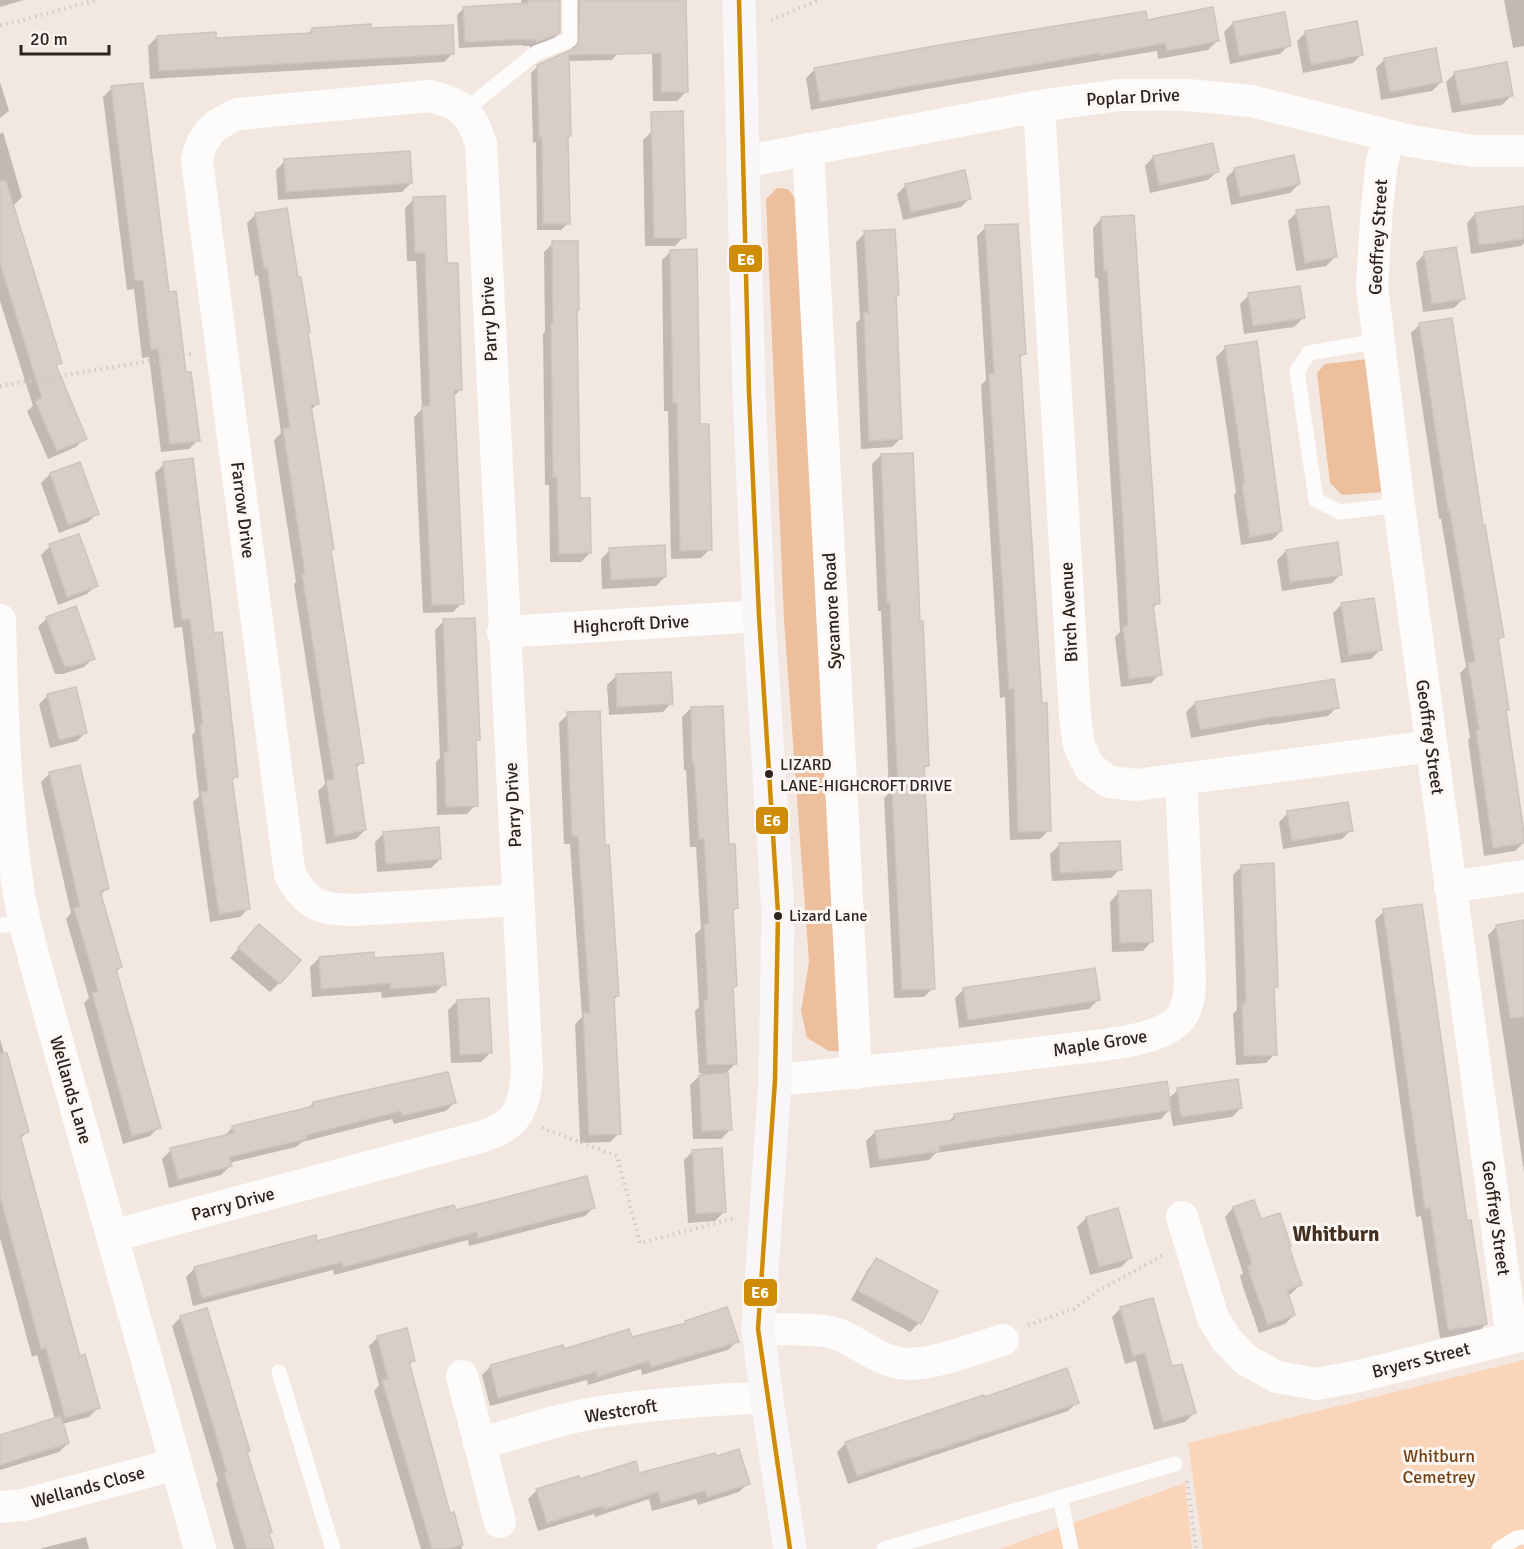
<svg xmlns="http://www.w3.org/2000/svg" width="1524" height="1549" font-family="Signika,sans-serif">
  <style>
    .green { fill: #fad5ba }
    .forest { fill: #edbf9c }
    .shadow { fill: #0003 }
    .building { fill: #d8cec8; stroke: #cec4be; stroke-width: 1.5 }
    .lines { fill: none; stroke-linecap: round; stroke-linejoin: round }
    .path { stroke: #cdcac7; stroke-width: 4; stroke-dasharray: 1.5 4.5; stroke-linecap: butt }
    .lane { stroke: #fdfcfa; stroke-width: 15 }
    .street { stroke: #fdfcfa; stroke-width: 32 }
    .secondary { stroke: #f8f6f8; stroke-width: 33 }
    .bus-1-casing { stroke: #fdf7f4; stroke-width: 9 }
    .bus-1 { stroke: #cf8c06; stroke-width: 4.5 }
    .bus-dot { fill: #2d241e; stroke: #fdf7f4; stroke-width: 2 }
    .labels { text-anchor: middle; dominant-baseline: central; stroke-width: 6; stroke-linejoin: round; paint-order: stroke }
    .bus-label { font-size: 16px; fill: #2d241e; stroke: #fdf7f4; text-anchor: start }
    .street-label { font-size: 18px; fill: #2d241e; stroke: #fdf7f4 }
    .park-label { font-size: 18px; fill: #714115; stroke: #fdf7f4 }
    .quarter-label { font-size: 21px; font-weight: bold; fill: #422f20; stroke: #fdf7f4 }
    .line-badge { stroke: #fdf7f4; stroke-width: 2 }
    .badge-label { font-size: 16px; text-anchor: middle; font-weight: bold; fill: #fff }
  </style>
  <rect width="100%" height="100%" fill="#f3e8e1"/>
  <path class="green" d="M1524 1360V1549H1203L1188 1443Z
    M1185 1483 1192 1549H999Z"/>
  <path class="forest" d="M777 188 788 189 796 199 844 1051H829L807 1038 801 1011 809 962 784 620 766 199Z
    M1368 359 1385 492 1342 495 1330 483 1317 373 1325 364Z"/>
  <path class="shadow" d="M0 0H24L0 7Z
    M521 0H560L559 33 552 40 530 48V46H523V45L459 48 457 15 464 8 522 5Z
    M570 0H615L618 53 612 60 568 61V223L561 230H537L536 142 533 143 531 73 538 66 572 51 574 7Z
    M651 0H685L686 92 677 101H653Z
    M1504 0H1524V46L1513 48Z
    M1146 22 1217 41 1208 50 1158 59 1157 51 950 85 811 110 806 78 815 69Z
    M1233 23 1289 45 1280 54 1230 64 1224 32Z
    M312 29 370 30 453 53 444 62 150 79 148 46 157 37 215 40 307 35Z
    M1306 32 1362 54 1353 63 1303 73 1297 41Z
    M1385 59 1441 82 1432 91 1381 100 1376 68Z
    M1455 73 1511 96 1502 105 1452 113 1446 82Z
    M0 82 9 111 0 118Z
    M112 88 168 294 198 440 189 449 161 452 149 357 142 358 134 289 127 290 103 97Z
    M652 131 684 237 675 246H645L643 140Z
    M3 132 22 197 13 206 0 210V134Z
    M1153 157 1217 172 1208 180 1150 193 1145 166Z
    M285 161 411 183 402 192 278 200 276 170Z
    M1235 169 1299 184 1290 193 1231 205 1226 178Z
    M906 185 970 198 961 207 903 220 897 194Z
    M414 199 446 265 460 390 453 397 462 603 453 612 423 613 414 417 422 409 416 261H407L405 208Z
    M1524 207V243L1521 246 1471 254 1467 223 1475 214Z
    M1297 212 1335 257 1326 266 1296 271 1288 221Z
    M256 214 297 279 317 404 311 410 329 552 362 762 355 769 365 830 356 839 326 844 318 791 325 784 294 584 296 582 274 440 281 433 258 275 255 276 247 223Z
    M1101 219 1158 603 1152 609 1160 674 1151 683 1121 687 1115 637 1120 632 1098 278H1095L1093 228Z
    M0 226 60 363 55 368 85 438 76 447 48 459 27 411 33 406 0 301Z
    M986 227 1024 354 1019 359 1049 830 1040 839 1010 840 1005 697 1000 698 981 385 986 380 977 236Z
    M865 233 897 295 895 297 901 438 892 447 861 449 856 323 860 319 856 242Z
    M553 243 578 310 576 312 579 499 590 553 581 562H550L549 485H545L543 334 545 332 544 252Z
    M671 251 698 426 710 549 701 558 671 559 668 411H664L662 260Z
    M1424 254 1463 299 1454 308 1423 312 1416 263Z
    M1249 295 1303 318 1294 327 1244 334 1240 304Z
    M1420 324 1503 636 1497 642 1524 842 1515 851 1484 856 1468 740 1470 738 1460 673 1466 667 1441 519H1439L1411 333Z
    M1225 348 1262 394 1273 463 1271 465 1281 531 1272 540 1241 545 1234 495 1236 492 1216 357Z
    M881 455 918 622 928 765 923 770 933 988 924 997 894 998 884 798 889 793 885 695 881 611H878L872 464Z
    M164 464 213 635 236 776 231 782 249 908 240 917 210 922 193 802 199 796 192 735 195 732 182 627 174 628 155 473Z
    M50 474 97 514 88 522 59 533 41 483Z
    M78 536 96 585 87 594 58 605 41 555 50 546Z
    M610 550 665 577 656 586 602 589 601 559Z
    M1286 551 1341 574 1332 583 1282 591 1277 560Z
    M1342 604 1380 650 1371 659 1341 663 1333 613Z
    M47 618 93 658 84 667 63 674H55L38 627Z
    M444 621 478 739 475 743 476 805 467 814 437 815 436 762 440 758 435 630Z
    M616 676 671 703 663 712 609 715 607 685Z
    M48 695 86 732 77 741 50 748 39 704Z
    M1195 703 1337 707 1328 716 1270 725 1269 724 1191 738 1186 712Z
    M691 708 728 846 737 908 731 913 736 986 731 990 736 1063 724 1075 730 1130 721 1139H693L690 1085 702 1073H699L695 1011 699 1007 695 934 701 929 696 847H690L686 770H684L682 717Z
    M568 714 604 847 618 996 613 1000 619 1133 610 1142 580 1143 575 1024 582 1017 570 844H564L559 723Z
    M50 773 107 888 100 896 121 967 116 972 159 1127 150 1136 123 1144 84 1003 89 998 66 919 71 913 41 782Z
    M1288 813 1351 830 1342 839 1283 849 1279 822Z
    M384 833 440 859 431 868 377 872 375 842Z
    M1059 845 1120 869 1111 878 1052 881 1050 854Z
    M1242 866 1276 987 1273 990 1275 1054 1266 1063 1236 1065 1233 1014 1237 1010 1233 875Z
    M1118 893 1151 942 1143 951 1112 952 1110 902Z
    M1384 911 1465 1222 1486 1324 1477 1333 1440 1338 1421 1216 1416 1217 1375 920Z
    M1524 921V1172L1488 935 1497 926Z
    M250 935 279 983 270 992 230 958Z
    M319 958 373 960 444 984 435 993 382 998 381 992 312 997 310 967Z
    M964 989 1098 1000 1089 1009 959 1028 955 998Z
    M457 1001 490 1053 481 1062 451 1063 448 1010Z
    M0 1039 27 1132 20 1139 79 1357 98 1408 89 1417 62 1424 68 1443 59 1452 0 1470V1437L55 1419 37 1355 32 1357 0 1238Z
    M1178 1090 1241 1108 1232 1117 1173 1126 1170 1109 1161 1119 936 1153 929 1160 870 1168 866 1141 875 1132 948 1122 955 1115 1168 1099Z
    M455 1102 446 1111 394 1124 392 1119 302 1142 296 1147 229 1163 230 1166 221 1175 169 1188 162 1159 171 1150 223 1137 233 1127 307 1109 313 1103Z
    M693 1151 724 1212 715 1221 688 1223 684 1160Z
    M594 1207 585 1216 469 1246 468 1240 334 1275 333 1270 193 1306 186 1277 195 1268 454 1212Z
    M1233 1208 1260 1221 1287 1248 1300 1285 1291 1294 1287 1295 1294 1315 1285 1324 1259 1333 1243 1287 1240 1276 1243 1273 1225 1217Z
    M1117 1210 1130 1258 1121 1267 1090 1275 1077 1227 1086 1218Z
    M877 1260 919 1323 910 1332 851 1300 868 1269Z
    M1121 1308 1170 1368 1194 1413 1185 1422 1154 1430 1136 1361 1125 1364 1112 1317Z
    M181 1317 246 1453 272 1549H234L216 1483 218 1481 172 1326Z
    M686 1322 737 1341 728 1350 642 1375 641 1369 588 1385 587 1380 490 1406 482 1375 491 1366 631 1339 683 1325Z
    M378 1337 414 1360 408 1366 449 1515 453 1514 462 1549H421L374 1391 379 1385 369 1346Z
    M984 1399 1077 1402 1068 1411 848 1484 837 1452 846 1443Z
    M638 1475 748 1483 739 1492 698 1505 696 1499 652 1511 649 1499 595 1517 594 1514 538 1531 528 1499 537 1490 579 1481Z
    M86 1537 89 1549H39Z"/>
  <path class="building" d="M528 0H560V33L537 42 536 40H530L529 39 465 42 463 7 528 3Z
    M580 0H686L688 92H661V53L569 55 571 136H568L570 224H543L542 136 539 137 537 65 573 49 578 45Z
    M1213 7 1219 41 1167 51 1165 43 1100 55V53L820 102 814 68 934 46 1146 11 1147 20Z
    M1285 12 1291 46 1239 56 1233 22Z
    M1357 21 1363 55 1311 65 1305 31Z
    M371 24V28L453 25 454 54 159 71 157 36 216 32V38L312 33V28Z
    M1436 48 1442 82 1390 92 1384 58Z
    M1507 62 1513 96 1461 105 1454 72Z
    M143 83 169 292 176 291 186 372H191L200 441 170 444 158 349 151 350 143 280 135 281 111 86Z
    M683 111 686 238H654L651 112Z
    M1213 143 1219 172 1159 185 1153 156Z
    M410 151 412 183 286 192 284 159Z
    M1294 155 1300 184 1240 197 1234 168Z
    M965 170 971 199 911 212 905 184Z
    M0 181H6L62 363 56 365 87 439 57 451 35 401 42 398 0 264Z
    M445 196 447 263H458L462 390H454L464 604 432 605 422 406H430L425 253H415L413 197Z
    M1329 206 1337 257 1305 263 1296 210Z
    M1524 206V239L1479 245 1475 213Z
    M287 208 298 277H301L310 332H308L319 404 311 405 334 549 331 550 364 763 356 764 366 830 335 836 326 780 334 779 302 574H305L283 429 290 428 267 267 264 268 255 213Z
    M1134 215 1160 604H1153L1162 675 1129 679 1123 627 1128 626 1123 524 1107 269 1104 270 1101 217Z
    M1018 224 1026 354 1020 355 1042 703H1047L1051 831 1018 832 1014 689H1009L989 374H994L985 225Z
    M895 229 899 295H896L902 439 869 441 864 313H869L864 231Z
    M552 241H578L579 310H577L580 498H590L591 553 559 554 557 477H553L551 324H553Z
    M1456 247 1465 299 1432 304 1424 252Z
    M697 249 700 424H709L712 550 680 551 677 403H673L670 250Z
    M1300 286 1305 318 1253 326 1248 293Z
    M1452 318 1483 525H1485L1504 637 1498 638 1509 710H1506L1524 833V843L1493 848 1476 730 1479 729 1468 663 1475 662 1450 511H1448L1419 323Z
    M1257 341 1282 531 1250 537 1242 484H1245L1225 346Z
    M913 453 920 621H923L929 766H924L935 989 902 990 892 788H898L893 685 890 602 887 603 881 454Z
    M193 458 214 633 222 632 238 777 232 778 250 909 219 914 201 792 208 791 200 725 203 724 190 619 182 620 163 462Z
    M80 462 99 514 68 525 50 473Z
    M79 534 98 586 67 597 49 544Z
    M1338 542 1342 575 1290 582 1286 550Z
    M665 545 666 577 611 580 609 548Z
    M1374 598 1382 650 1349 655 1341 603Z
    M76 606 95 659 73 666H64L46 617Z
    M475 618 480 740H476L478 806 446 807 444 752H448L443 619Z
    M671 672 673 704 617 707 616 674Z
    M1334 679 1339 708 1278 717V716L1200 730 1195 702Z
    M76 687 87 733 59 740 47 694Z
    M723 706 729 844H735L738 908 733 909 737 986 733 987 737 1064 707 1065 704 1001 708 1000 704 924 709 923 704 839H699L694 762H692L691 707Z
    M600 711 605 845H609L619 996 614 997 621 1134 589 1135 583 1013H590L578 836H572L567 712Z
    M80 765 109 889 100 891 122 967 116 969 161 1128 132 1136 92 993 98 991 74 908 80 907 49 772Z
    M1348 802 1353 831 1292 841 1287 811Z
    M439 827 441 859 386 864 383 832Z
    M1120 841 1122 870 1060 873 1059 843Z
    M1274 863 1278 987H1274L1277 1055 1244 1056 1242 1004 1246 1003 1241 865Z
    M1151 890 1153 942 1120 943 1118 891Z
    M1422 904 1467 1221 1471 1220 1487 1324 1448 1330 1430 1208 1425 1209 1383 909Z
    M1524 920V1017L1510 1018 1496 925Z
    M259 924 301 960 280 984 238 948Z
    M374 952V958L443 953 446 985 390 989V983L321 989 319 957Z
    M1095 968 1100 1000 968 1020 963 988Z
    M489 998 492 1053 460 1055 457 1000Z
    M7 1053 29 1132 20 1135 80 1356 85 1354 100 1408 65 1418 46 1348 41 1349 0 1196V1054Z
    M448 1072 456 1103 402 1116 401 1111 306 1135 307 1139 229 1157 232 1166 178 1180 170 1148 234 1133 232 1126 314 1106 313 1102Z
    M728 1073 732 1130 702 1131 699 1075Z
    M1238 1079 1242 1108 1181 1117 1177 1088Z
    M1167 1081 1171 1110 939 1146 940 1151 879 1160 875 1131 955 1120 954 1114Z
    M722 1148 726 1212 696 1214 692 1150Z
    M587 1176 595 1208 478 1238 477 1232 343 1267 342 1262 202 1298 194 1267 316 1235 317 1241 454 1205 456 1210Z
    M1254 1200 1261 1219 1280 1213 1291 1246 1289 1247 1302 1285 1287 1290 1295 1315 1268 1325 1251 1278 1248 1266 1252 1264 1233 1207Z
    M1118 1208 1132 1258 1099 1267 1086 1217Z
    M876 1258 938 1291 921 1324 858 1291Z
    M1153 1298 1172 1366 1182 1364 1196 1413 1163 1422 1145 1353 1133 1356 1120 1307Z
    M727 1307 739 1342 651 1367 649 1361 597 1377 596 1372 498 1398 490 1365 563 1345 564 1349 629 1329 632 1337 686 1323 685 1321Z
    M207 1308 250 1451 247 1452 272 1532 269 1533 274 1549H247L224 1473 227 1472 180 1316Z
    M407 1328 415 1361 409 1362 450 1513 454 1512 463 1545 448 1549H432L382 1380 388 1379 377 1336Z
    M1067 1368 1079 1403 857 1476 845 1442 984 1395 985 1397Z
    M61 1416 69 1443 0 1465V1435Z
    M739 1449 750 1484 707 1497 705 1491 661 1503 658 1492 604 1509 603 1506 547 1523 536 1489 579 1476 580 1479 636 1461 639 1473 715 1453 717 1456Z"/>
  <g class="lines">
    <path class="path" d="M771 20 819 0
      M0 25 16 22 96 0
      M0 386 192 354
      M542 1128 617 1156 640 1243 735 1218
      M1028 1325 1074 1309 1098 1291 1162 1256
      M1187 1481 1196 1549"/>
    <path class="lane" d="M465 110 536 53 570 40V0
      M1378 341 1309 353 1297 371 1316 500 1340 512 1399 505
      M0 925H26
      M279 1372 333 1549
      M1060 1497 1071 1549
      M884 1549 1175 1464
      M1499 1549 1517 1538 1524 1537"/>
    <path class="street" d="M1039 106 1075 716 1079 746 1090 768 1109 782 1136 785 1431 746
      M1389 136 1382 162 1377 207 1372 286 1399 505 1512 1338
      M808 149 856 1073
      M742 162 1039 106 1119 95H1188L1251 101 1411 141 1474 151H1524
      M0 620C2 712 5 803 19 894 23 918 30 942 36 966L200 1549
      M503 632 759 616
      M1450 887 1524 876
      M775 1080C870 1071 965 1062 1060 1050 1091 1046 1150 1043 1174 1024 1188 1014 1190 995 1190 979L1181 779
      M1182 1217 1213 1318 1226 1339 1246 1360 1277 1377 1317 1384 1359 1376 1524 1335
      M112 1236 484 1136C491 1133 500 1130 506 1125 523 1114 526 1090 527 1072L481 144C471 112 462 104 430 96L238 114C214 124 202 134 197 160L290 875C308 906 319 909 354 910L518 900
      M758 1329C779 1330 819 1327 837 1334 861 1343 881 1364 909 1364 940 1363 973 1349 1003 1340
      M462 1376 500 1522
      M479 1444C521 1432 564 1417 607 1411 660 1403 714 1400 767 1397
      M0 1507 23 1505 176 1464"/>
    <path class="secondary" d="M739 0 749 392 759 616 778 913 775 1080 758 1329 767 1400 790 1549"/>
    <g class="bus-1-casing">
      <path id="bus-1" d="M739 0 749 392 759 616 778 913 775 1080 758 1329 790 1549"/>
    </g>
    <use href="#bus-1" class="bus-1"/>
  </g>
  <g class="bus-dot">
    <circle cx="769" cy="774" r="5"/>
    <circle cx="778" cy="916" r="5"/>
  </g>
  <g class="labels">
    <g class="bus-label">
      <text x="780" y="765">LIZARD<tspan x="780" dy="21">LANE-HIGHCROFT DRIVE</tspan></text>
      <text x="789" y="916">Lizard Lane</text>
    </g>
    <g class="street-label">
      <text transform="translate(1133 97) rotate(-3)">Poplar Drive</text>
      <text transform="translate(1378 237) rotate(-87)">Geoffrey Street</text>
      <text transform="translate(489 319) rotate(-93)">Parry Drive</text>
      <text transform="translate(243 510) rotate(83)">Farrow Drive</text>
      <text transform="translate(832 611) rotate(-93)">Sycamore Road</text>
      <text transform="translate(1069 612) rotate(-93)">Birch Avenue</text>
      <text transform="translate(631 624) rotate(-3)">Highcroft Drive</text>
      <text transform="translate(1430 737) rotate(82)">Geoffrey Street</text>
      <text transform="translate(513 805) rotate(-93)">Parry Drive</text>
      <text transform="translate(1100 1043) rotate(-9)">Maple Grove</text>
      <text transform="translate(71 1090) rotate(74)">Wellands Lane</text>
      <text transform="translate(233 1204) rotate(-15)">Parry Drive</text>
      <text transform="translate(1496 1218) rotate(82)">Geoffrey Street</text>
      <text transform="translate(1421 1360) rotate(-14)">Bryers Street</text>
      <text transform="translate(621 1411) rotate(-9)">Westcroft</text>
      <text transform="translate(88 1487) rotate(-15)">Wellands Close</text>
    </g>
    <g class="park-label">
      <text x="1439" y="1456">Whitburn<tspan x="1439" dy="21">Cemetrey</tspan></text>
    </g>
    <g class="quarter-label">
      <text x="1336" y="1234">Whitburn</text>
    </g>
  </g>
  <g class="line-badge">
    <rect x="728" y="244" width="35" height="29" rx="6" fill="#cf8c06"/>
    <rect x="755" y="806" width="34" height="29" rx="6" fill="#cf8c06"/>
    <rect x="743" y="1278" width="35" height="29" rx="6" fill="#cf8c06"/>
  </g>
  <g class="badge-label">
    <text x="746" y="265">E6</text>
    <text x="772" y="826">E6</text>
    <text x="760" y="1298">E6</text>
  </g>
  <path d="M21 45v9h88v-9" fill="none" stroke="#2d241e" stroke-width="3"/>
  <text x="30" y="45" font-size="18" fill="#2d241e" stroke="#fdf7f4" stroke-width="4.5" paint-order="stroke">20 m</text>
</svg>
